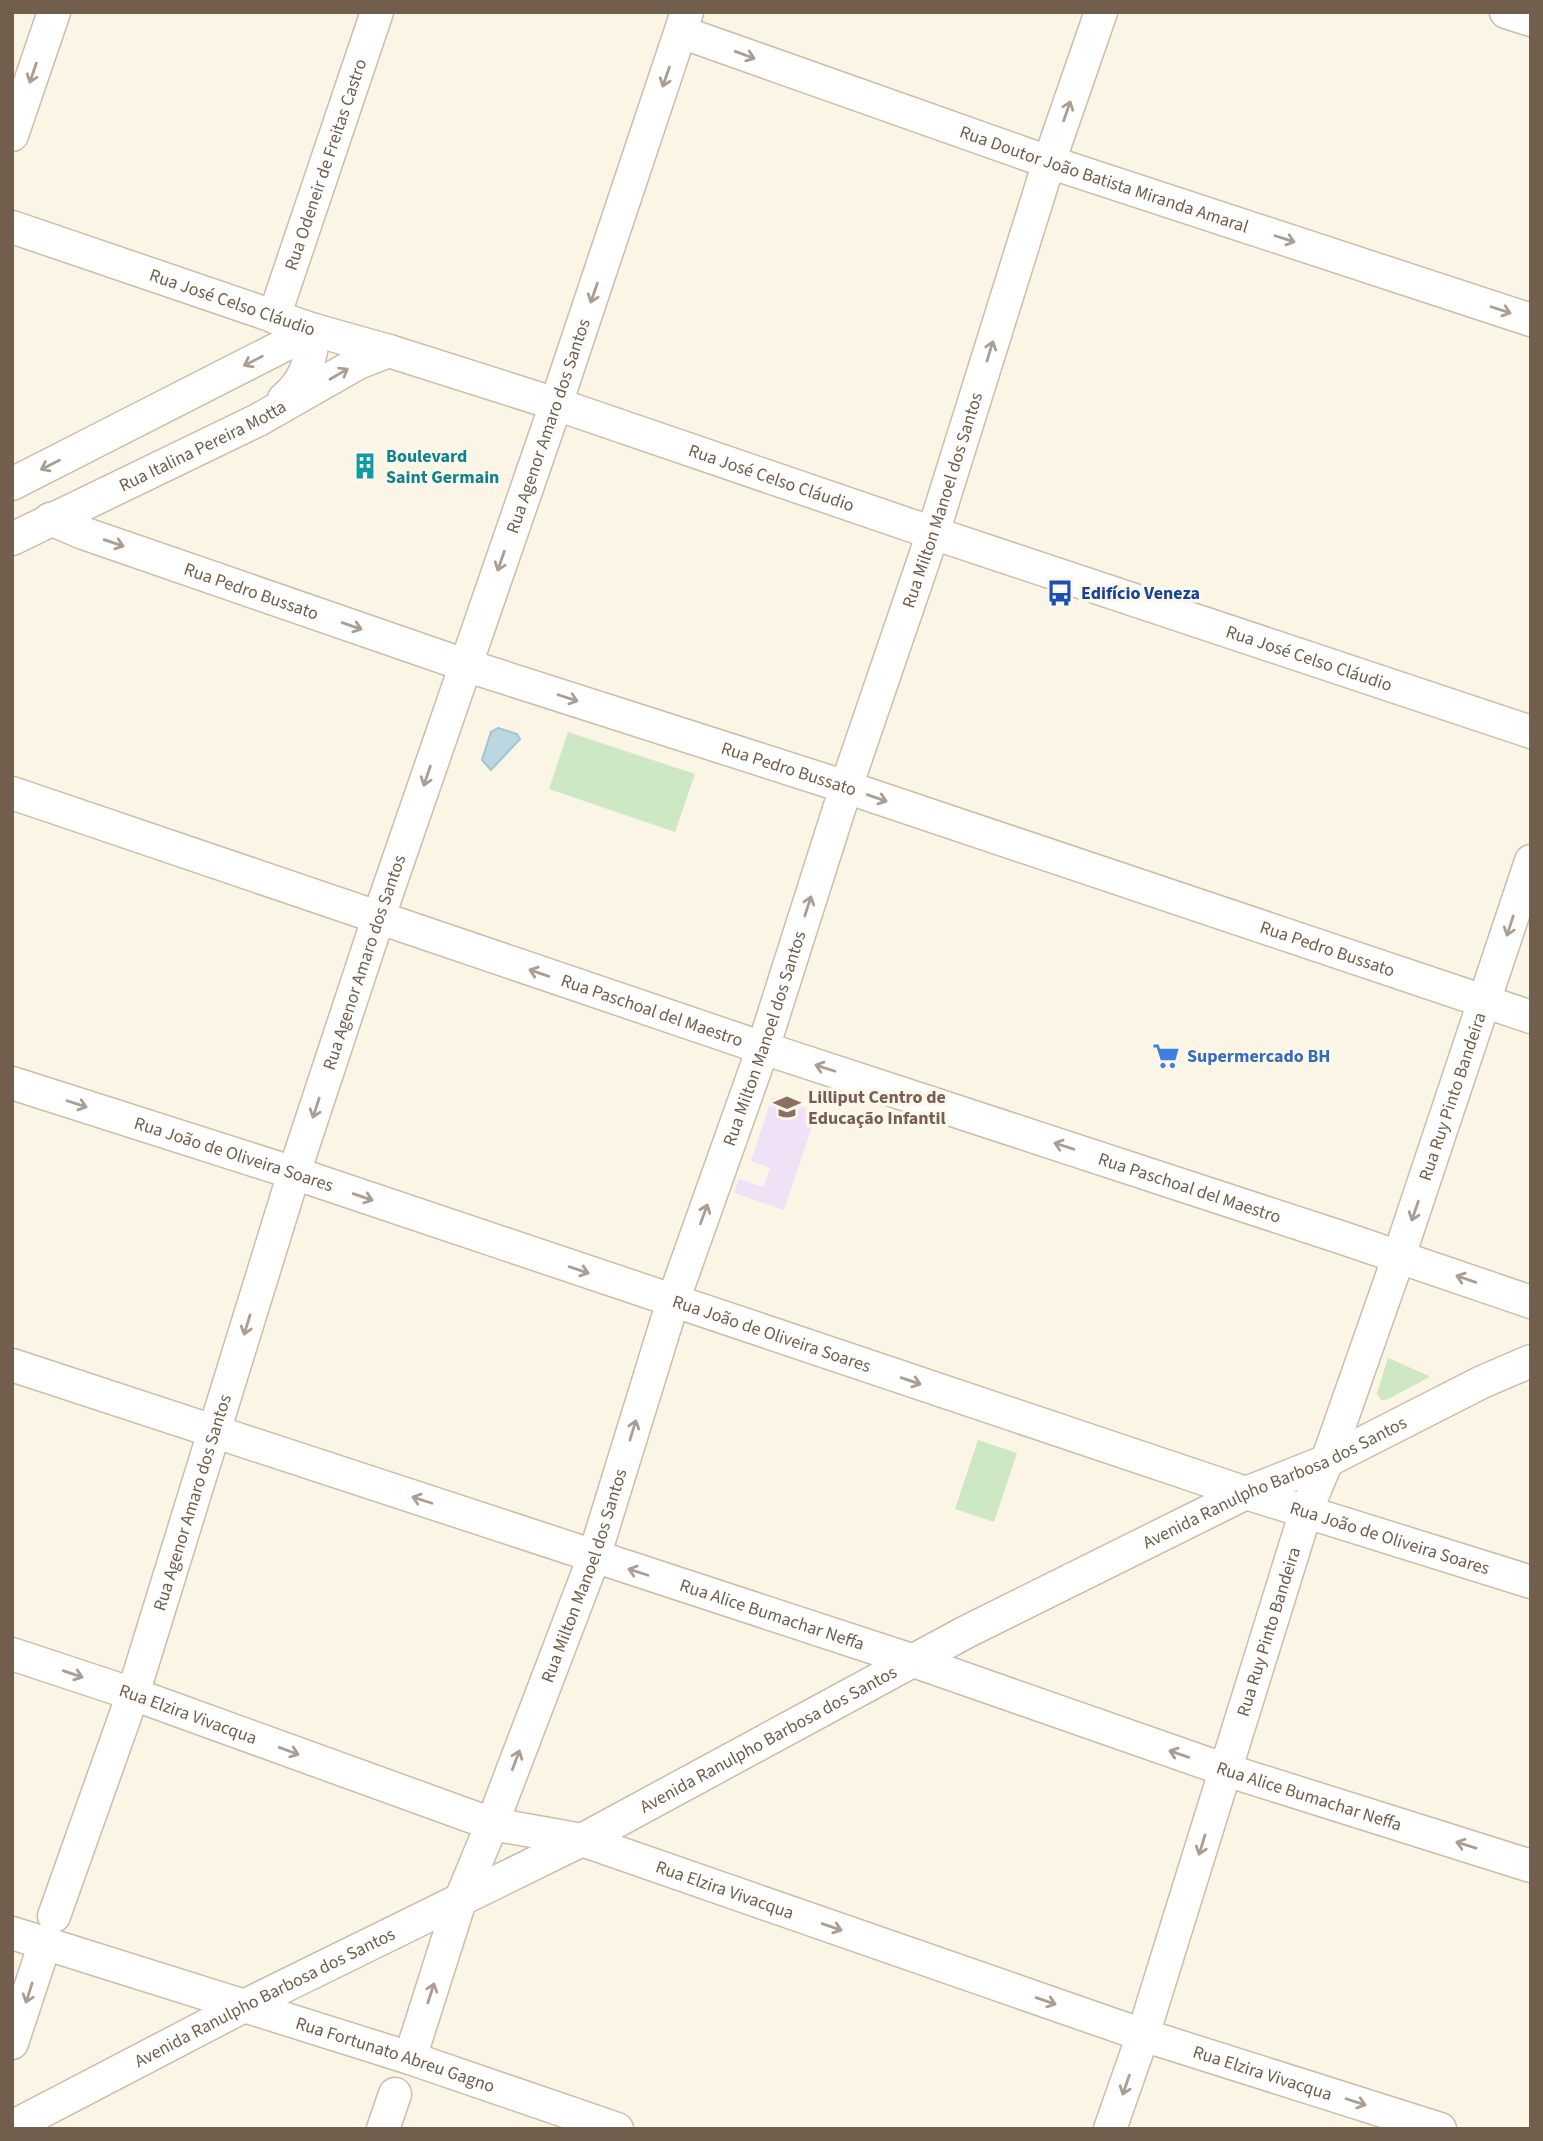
<svg xmlns="http://www.w3.org/2000/svg" width="1543" height="2141" font-family="'Source Sans 3',sans-serif">
  <style>
    .education { fill: #f1e1f6 }
    .green { fill: #cee7c4 }
    .water { fill: #bad7e2; stroke: #a1c5d3; stroke-width: 2 }
    .lines { fill: none; stroke-linecap: round; stroke-linejoin: round }
    .minor-casing { stroke: #cbbdab; stroke-width: 35 }
    .minor { stroke: #fff; stroke-width: 32 }
    .oneway { stroke: #aa9e94 }
    .labels { text-anchor: middle; dominant-baseline: central; stroke-width: 7; stroke-linejoin: round; paint-order: stroke }
    .street-label { font-size: 18px; fill: #715e4c; stroke: #fef8ea }
    .culture-label { font-size: 18px; font-weight: bold; fill: #0d838f; stroke: #fef8ea; text-anchor: start }
    .transit-label { font-size: 18px; font-weight: bold; fill: #164399; stroke: #fef8ea; text-anchor: start }
    .shop-label { font-size: 18px; font-weight: bold; fill: #366cbe; stroke: #fef8ea; text-anchor: start }
    .education-label { font-size: 18px; font-weight: bold; fill: #785e54; stroke: #fef8ea; text-anchor: start }
  </style>
  <rect width="100%" height="100%" fill="#faf5e4"/>
  <path class="education" d="M772 1097 817 1112 784 1210 734 1193 739 1179 763 1187 770 1168 751 1161Z"/>
  <path class="green" d="M568 732 695 774 675 832 549 789Z
    M1388 1358 1429 1376 1428 1378 1386 1400H1381L1377 1393Z
    M978 1440 1017 1453 994 1522 955 1509Z"/>
  <path class="water" d="M498 728 517 734 520 739 491 770 482 760 491 732Z"/>
  <g class="lines">
    <g class="minor-casing">
      <g id="minor">
        <path d="M1506 12 1531 20"/>
        <path id="s1" d="M681 32 1037 158 1531 320"/>
        <path d="M12 135 54 12"/>
        <path id="s2" d="M12 227 314 330 389 351 556 404 933 533 1531 732"/>
        <path id="s3" d="M274 317 377 12"/>
        <path d="M284 399C307 380 311 359 314 330"/>
        <path d="M12 484 314 330"/>
        <path id="s4" d="M50 519 83 533 465 665 846 787 1531 1017"/>
        <path id="s5" d="M12 539 258 420 358 363 389 351"/>
        <path id="s6" d="M12 793 763 1048 1340 1237 1531 1302"/>
        <path id="s7" d="M12 1083 294 1173 1246 1493 1531 1582"/>
        <path id="s8" d="M12 1365 911 1660 1226 1770 1531 1866"/>
        <path id="s9" d="M12 1654 133 1694 492 1824 582 1840 1143 2035 1440 2129"/>
        <path id="s10" d="M54 1916 133 1694 294 1173 378 919 556 404 687 12"/>
        <path id="s11" d="M12 1933 410 2058 617 2129"/>
        <path d="M12 2043 45 1943"/>
        <path id="s12" d="M410 2058 460 1901 492 1824 594 1557 673 1301 763 1048 846 787 933 533 1049 162 1101 12"/>
        <path id="s13" d="M12 2127 244 2006 582 1840 966 1632 1246 1493 1327 1461 1482 1382 1531 1361"/>
        <path d="M383 2129 395 2094"/>
        <path id="s14" d="M1110 2129 1143 2035 1306 1511 1327 1461 1399 1256 1531 861"/>
      </g>
    </g>
    <use href="#minor" class="minor"/>
  </g>
  <defs><path id="oneway-shaft" d="M-6 0H5M1.5-3L5.5 0L1.5 3" fill="none" stroke-width="1.6" stroke-linecap="round" stroke-linejoin="round" transform="scale(1.75)"/></defs>
  <g class="oneway">
    <use href="#oneway-shaft" transform="translate(745 55) rotate(20)"/>
    <use href="#oneway-shaft" transform="translate(33 73) rotate(109)"/>
    <use href="#oneway-shaft" transform="translate(666 77) rotate(109)"/>
    <use href="#oneway-shaft" transform="translate(1067 111) rotate(-71)"/>
    <use href="#oneway-shaft" transform="translate(1285 239) rotate(18)"/>
    <use href="#oneway-shaft" transform="translate(594 293) rotate(109)"/>
    <use href="#oneway-shaft" transform="translate(1501 310) rotate(18)"/>
    <use href="#oneway-shaft" transform="translate(990 351) rotate(-73)"/>
    <use href="#oneway-shaft" transform="translate(253 361) rotate(153)"/>
    <use href="#oneway-shaft" transform="translate(339 374) rotate(-30)"/>
    <use href="#oneway-shaft" transform="translate(50 465) rotate(153)"/>
    <use href="#oneway-shaft" transform="translate(114 543) rotate(19)"/>
    <use href="#oneway-shaft" transform="translate(501 561) rotate(109)"/>
    <use href="#oneway-shaft" transform="translate(352 626) rotate(19)"/>
    <use href="#oneway-shaft" transform="translate(568 698) rotate(18)"/>
    <use href="#oneway-shaft" transform="translate(427 776) rotate(109)"/>
    <use href="#oneway-shaft" transform="translate(877 798) rotate(19)"/>
    <use href="#oneway-shaft" transform="translate(808 906) rotate(-72)"/>
    <use href="#oneway-shaft" transform="translate(1510 926) rotate(108)"/>
    <use href="#oneway-shaft" transform="translate(539 973) rotate(-161)"/>
    <use href="#oneway-shaft" transform="translate(825 1068) rotate(-162)"/>
    <use href="#oneway-shaft" transform="translate(77 1104) rotate(18)"/>
    <use href="#oneway-shaft" transform="translate(316 1108) rotate(108)"/>
    <use href="#oneway-shaft" transform="translate(1064 1146) rotate(-162)"/>
    <use href="#oneway-shaft" transform="translate(363 1197) rotate(19)"/>
    <use href="#oneway-shaft" transform="translate(1415 1211) rotate(109)"/>
    <use href="#oneway-shaft" transform="translate(704 1214) rotate(-70)"/>
    <use href="#oneway-shaft" transform="translate(579 1270) rotate(19)"/>
    <use href="#oneway-shaft" transform="translate(1466 1279) rotate(-161)"/>
    <use href="#oneway-shaft" transform="translate(247 1325) rotate(107)"/>
    <use href="#oneway-shaft" transform="translate(911 1381) rotate(19)"/>
    <use href="#oneway-shaft" transform="translate(633 1430) rotate(-73)"/>
    <use href="#oneway-shaft" transform="translate(422 1500) rotate(-162)"/>
    <use href="#oneway-shaft" transform="translate(638 1572) rotate(-162)"/>
    <use href="#oneway-shaft" transform="translate(73 1674) rotate(19)"/>
    <use href="#oneway-shaft" transform="translate(289 1751) rotate(20)"/>
    <use href="#oneway-shaft" transform="translate(1179 1754) rotate(-161)"/>
    <use href="#oneway-shaft" transform="translate(516 1760) rotate(-69)"/>
    <use href="#oneway-shaft" transform="translate(1202 1845) rotate(107)"/>
    <use href="#oneway-shaft" transform="translate(1466 1845) rotate(-163)"/>
    <use href="#oneway-shaft" transform="translate(832 1927) rotate(19)"/>
    <use href="#oneway-shaft" transform="translate(29 1993) rotate(108)"/>
    <use href="#oneway-shaft" transform="translate(431 1993) rotate(-72)"/>
    <use href="#oneway-shaft" transform="translate(1046 2001) rotate(19)"/>
    <use href="#oneway-shaft" transform="translate(1126 2085) rotate(109)"/>
    <use href="#oneway-shaft" transform="translate(1356 2102) rotate(18)"/>
  </g>
  <defs>
    <g id="building-bare" transform="scale(2.1)"><path d="M-4-6H4V6H1V3H-1V6H-4ZM-2.5-4.3h1.7v1.8h-1.7ZM.8-4.3h1.7v1.8H.8ZM-2.5-1h1.7V.8h-1.7ZM.8-1h1.7V.8H.8Z" fill="#0f9aa8" stroke="#fef8ea" stroke-width="2.5" paint-order="stroke"/></g>
    <g id="bus-bare" transform="scale(2.1)"><path d="M-5-6H5V4H4V6H2V4H-2V6H-4V4H-5ZM-3.5-4V0h7V-4ZM-3.5 1.2v1.5H-2V1.2ZM2 1.2v1.5H3.5V1.2Z" fill="#1a4fb4" stroke="#fef8ea" stroke-width="2.5" paint-order="stroke"/></g>
    <g id="supermarket-bare" transform="scale(2.1)"><path d="M-6-5.5h2.5l.6 2H6L4.5 2H-2.5L-4.4-4H-6ZM-1.5 3.2a1.3 1.3 0 1 0 .1 0ZM3 3.2a1.3 1.3 0 1 0 .1 0Z" fill="#3f7fe0" stroke="#fef8ea" stroke-width="2.5" paint-order="stroke"/></g>
    <g id="school-bare" transform="scale(2.1)"><path d="M0-5L7-2L0 1L-7-2ZM-4 1L0 2.5L4 1V4Q0 6-4 4Z" fill="#8d6e63" stroke="#fef8ea" stroke-width="2.5" paint-order="stroke"/></g>
  </defs>
  <g fill-rule="evenodd">
    <use href="#building-bare" x="365" y="466"/>
    <use href="#bus-bare" x="1060" y="593"/>
    <use href="#supermarket-bare" x="1166" y="1056"/>
    <use href="#school-bare" x="787" y="1107"/>
  </g>
  <g class="labels">
    <g class="street-label">
      <text stroke="none"><textPath href="#s3" startOffset="161">Rua Odeneir de Freitas Castro</textPath></text>
      <text stroke="none"><textPath href="#s1" startOffset="448">Rua Doutor João Batista Miranda Amaral</textPath></text>
      <text stroke="none"><textPath href="#s2" startOffset="233">Rua José Celso Cláudio</textPath></text>
      <text stroke="none"><textPath href="#s10" startOffset="1570">Rua Agenor Amaro dos Santos</textPath></text>
      <text stroke="none"><textPath href="#s5" startOffset="212">Rua Italina Pereira Motta</textPath></text>
      <text stroke="none"><textPath href="#s2" startOffset="800">Rua José Celso Cláudio</textPath></text>
      <text stroke="none"><textPath href="#s12" startOffset="1647">Rua Milton Manoel dos Santos</textPath></text>
      <text stroke="none"><textPath href="#s4" startOffset="214">Rua Pedro Bussato</textPath></text>
      <text stroke="none"><textPath href="#s2" startOffset="1367">Rua José Celso Cláudio</textPath></text>
      <text stroke="none"><textPath href="#s4" startOffset="780">Rua Pedro Bussato</textPath></text>
      <text stroke="none"><textPath href="#s4" startOffset="1348">Rua Pedro Bussato</textPath></text>
      <text stroke="none"><textPath href="#s10" startOffset="1003">Rua Agenor Amaro dos Santos</textPath></text>
      <text stroke="none"><textPath href="#s6" startOffset="676">Rua Paschoal del Maestro</textPath></text>
      <text stroke="none"><textPath href="#s12" startOffset="1080">Rua Milton Manoel dos Santos</textPath></text>
      <text stroke="none"><textPath href="#s14" startOffset="1088">Rua Ruy Pinto Bandeira</textPath></text>
      <text stroke="none"><textPath href="#s7" startOffset="233">Rua João de Oliveira Soares</textPath></text>
      <text stroke="none"><textPath href="#s6" startOffset="1242">Rua Paschoal del Maestro</textPath></text>
      <text stroke="none"><textPath href="#s7" startOffset="800">Rua João de Oliveira Soares</textPath></text>
      <text stroke="none"><textPath href="#s13" startOffset="1418">Avenida Ranulpho Barbosa dos Santos</textPath></text>
      <text stroke="none"><textPath href="#s10" startOffset="436">Rua Agenor Amaro dos Santos</textPath></text>
      <text stroke="none"><textPath href="#s7" startOffset="1451">Rua João de Oliveira Soares</textPath></text>
      <text stroke="none"><textPath href="#s12" startOffset="513">Rua Milton Manoel dos Santos</textPath></text>
      <text stroke="none"><textPath href="#s8" startOffset="800">Rua Alice Bumachar Neffa</textPath></text>
      <text stroke="none"><textPath href="#s14" startOffset="522">Rua Ruy Pinto Bandeira</textPath></text>
      <text stroke="none"><textPath href="#s9" startOffset="186">Rua Elzira Vivacqua</textPath></text>
      <text stroke="none"><textPath href="#s13" startOffset="850">Avenida Ranulpho Barbosa dos Santos</textPath></text>
      <text stroke="none"><textPath href="#s8" startOffset="1367">Rua Alice Bumachar Neffa</textPath></text>
      <text stroke="none"><textPath href="#s9" startOffset="752">Rua Elzira Vivacqua</textPath></text>
      <text stroke="none"><textPath href="#s13" startOffset="284">Avenida Ranulpho Barbosa dos Santos</textPath></text>
      <text stroke="none"><textPath href="#s11" startOffset="402">Rua Fortunato Abreu Gagno</textPath></text>
      <text stroke="none"><textPath href="#s9" startOffset="1320">Rua Elzira Vivacqua</textPath></text>
    </g>
    <g class="culture-label">
      <text x="386" y="456">Boulevard<tspan x="386" dy="21">Saint Germain</tspan></text>
    </g>
    <g class="transit-label">
      <text x="1081" y="593">Edifício Veneza</text>
    </g>
    <g class="shop-label">
      <text x="1187" y="1056">Supermercado BH</text>
    </g>
    <g class="education-label">
      <text x="808" y="1097">Lilliput Centro de<tspan x="808" dy="21">Educação Infantil</tspan></text>
    </g>
  </g>
  <rect width="1543" height="2141" fill="none" stroke="#715e4c" stroke-width="28"/>
</svg>
